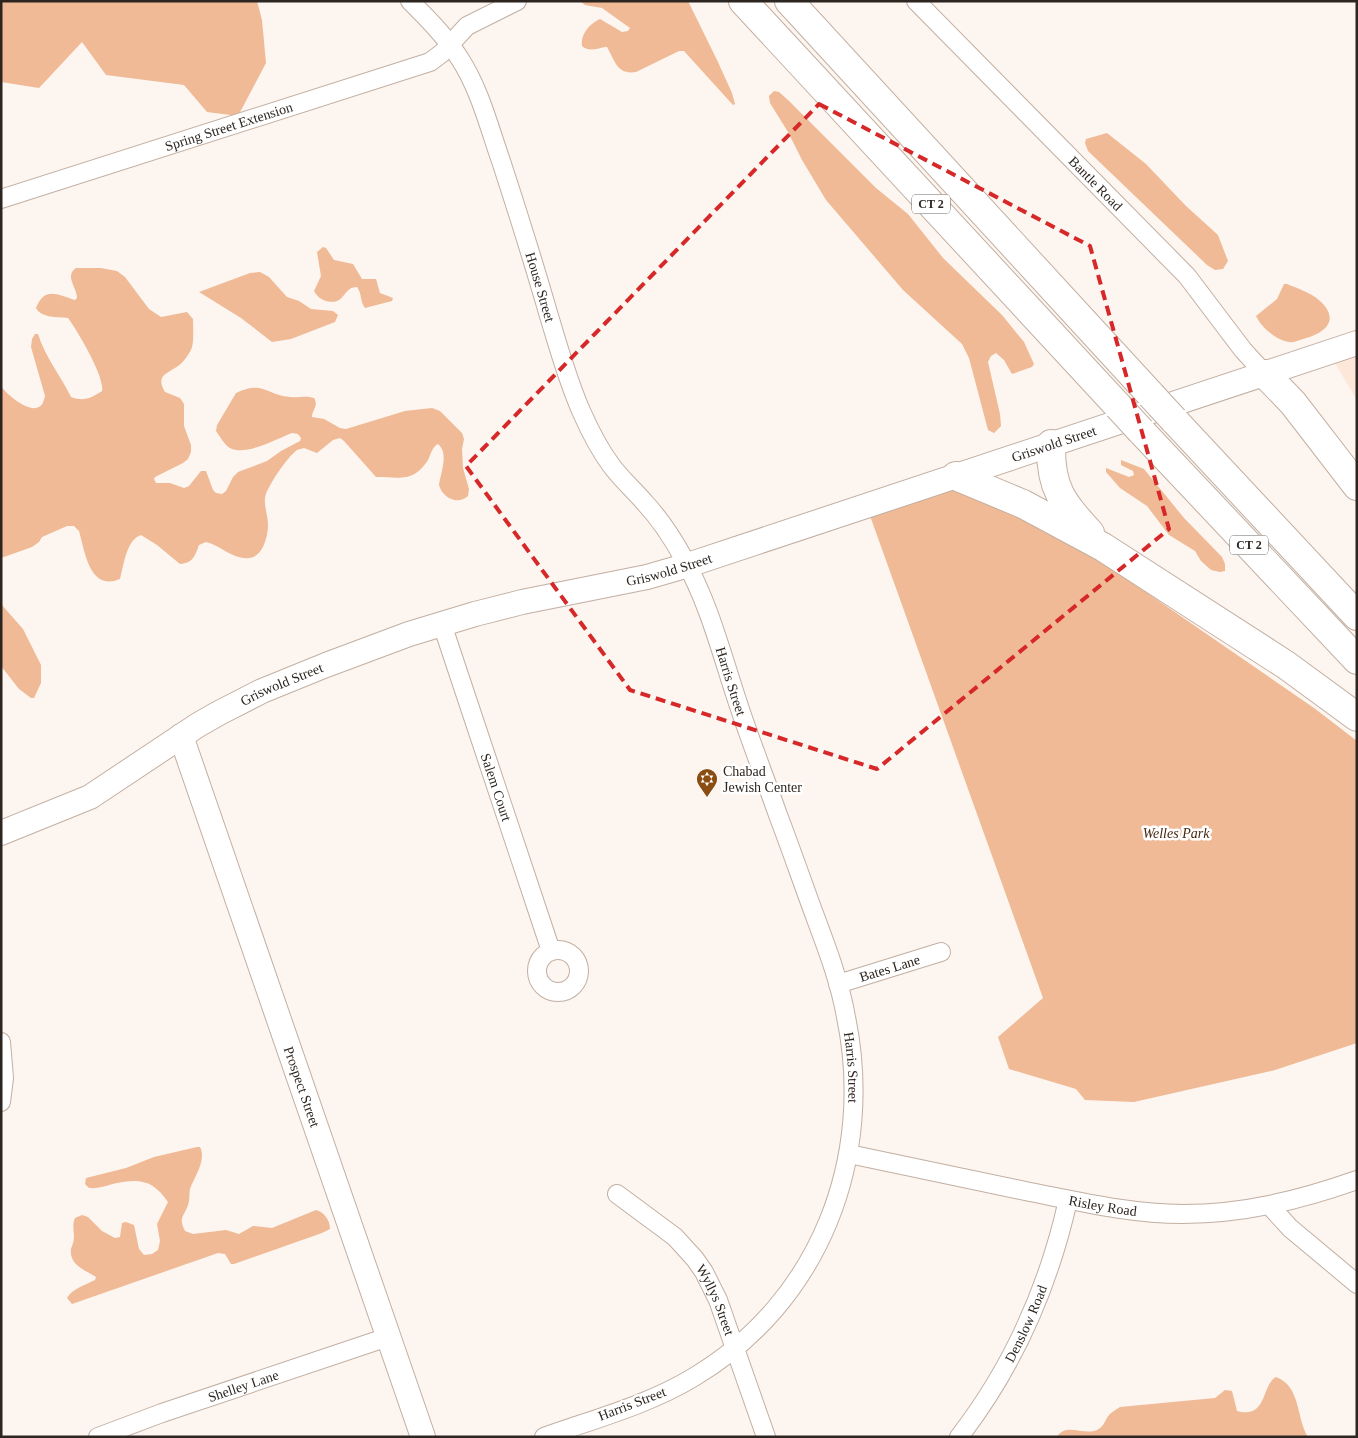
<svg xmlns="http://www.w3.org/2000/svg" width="1358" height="1438" font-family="'Times New Roman',serif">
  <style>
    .built { fill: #fde7d8 }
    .green { fill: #efba95 }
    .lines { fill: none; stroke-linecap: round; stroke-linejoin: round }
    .street-casing { stroke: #c2afa2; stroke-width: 20 }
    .secondary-casing { stroke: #c2afa2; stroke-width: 26 }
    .highway-casing { stroke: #c2afa2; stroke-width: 30 }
    .street { stroke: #fff; stroke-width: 18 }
    .secondary { stroke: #fff; stroke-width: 24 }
    .highway { stroke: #fff; stroke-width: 28 }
    .highway-bridge-casing { stroke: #c2afa2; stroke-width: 30; stroke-linecap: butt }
    .highway-bridge { stroke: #fff; stroke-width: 28 }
    .marked { fill: none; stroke: #d62828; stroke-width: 4; stroke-dasharray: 10 6; stroke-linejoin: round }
    .labels { text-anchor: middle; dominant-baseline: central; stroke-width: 5; stroke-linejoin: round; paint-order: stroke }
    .shield { fill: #fff; stroke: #6b6663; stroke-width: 1 }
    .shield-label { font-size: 12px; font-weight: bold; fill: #2c2520 }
    .street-label { font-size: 14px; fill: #2c2520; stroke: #fff }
    .poi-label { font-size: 14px; fill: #2c2520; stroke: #fff; text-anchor: start }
    .park-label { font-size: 14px; font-style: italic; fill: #45270e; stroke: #fff }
  </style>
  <rect width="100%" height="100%" fill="#fdf5ef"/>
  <path class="built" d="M1357 356V400L1335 363Z"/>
  <path class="green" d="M1 1H257L262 20 266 63 238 116 207 112 184 85 106 75 82 42 39 88 1 82Z
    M580 1H688L717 60 732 93 735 104 733 105 684 51H679L636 72C617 75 615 61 607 47H605C596 49 589 52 582 46 580 35 590 23 600 19L622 32 628 31 630 28 602 8 585 5Z
    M774 91 779 92 788 100 876 188 908 214 943 258 1002 315 1024 342 1034 364 1032 367 1012 374 1004 360 996 353 991 356 988 362 1000 414 1001 426 994 433 988 430 969 358 962 344 903 290 826 200 802 160 788 132 770 103 769 96Z
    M1107 133 1146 164 1186 206 1218 235 1228 261 1223 269 1215 270 1207 265 1088 151 1085 143 1086 139Z
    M323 247 326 248 334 260 353 264 362 279H376L380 293 393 298 392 301 365 308C360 302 362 293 357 287 342 287 346 306 326 301 320 299 317 296 314 291L321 276 317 252Z
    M76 268H101L117 271 125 277 149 309 161 317 187 312 193 319C193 328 194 339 192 347 190 353 184 362 178 366 167 374 155 375 165 392L180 398 184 404V426L191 445V452L188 459 183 463 155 477 154 479 156 483H170L184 488 189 486 201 471H206L213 490 216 493 222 494 226 491 233 477 238 472 267 461 281 451 300 441 301 438 298 434 292 433C276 439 248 455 232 449 225 446 221 438 216 431L217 425 236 393C263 380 266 395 290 397 299 398 306 395 314 398 319 406 312 410 312 417L324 419 340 428 346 429 405 411 432 408 440 411 462 433 464 439 462 449 463 468 469 489 468 496C457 506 442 497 439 485 441 472 449 453 438 444 432 447 431 454 428 460 413 483 400 477 376 477L344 441 340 438 333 440 317 453 304 448C302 449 299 449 297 450 288 456 266 488 265 498 264 506 268 516 268 525 268 536 263 557 249 558 233 560 220 545 206 542L199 545C195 556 193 563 180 564L157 545 141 535C126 540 124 565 120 579 89 592 85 551 79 531L74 526H67L42 537 39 542 32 547 1 558V386C6 394 29 413 39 407 43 405 44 400 45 396L31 347 32 339 35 334H38C45 357 61 376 71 397 84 402 91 398 102 391 105 377 77 330 68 318 58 317 41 318 36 308 45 286 57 295 75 300L77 298C77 287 64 276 76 268Z
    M260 272 269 277 287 297 299 301 311 309 333 311 338 315 335 322 291 339 272 342 241 318 199 292 250 273Z
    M1284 284H1287C1299 289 1315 294 1324 305 1341 326 1316 336 1300 340 1297 341 1292 343 1289 342 1277 341 1261 327 1256 316L1277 299Z
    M1121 460 1144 469 1184 518 1222 557 1225 564V571L1220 572 1211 570 1201 561 1195 551 1169 535 1147 506 1120 488 1106 472V468L1129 477 1134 475 1133 471 1121 465Z
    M957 484 1063 535 1314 708 1357 741V1043L1275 1070 1134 1102 1085 1100 1076 1089 1009 1069 998 1037 1043 998 869 513Z
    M1 604 23 629 41 665V683L34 698H31L19 689 1 666Z
    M197 1147H200C207 1160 194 1177 190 1189 189 1194 190 1200 188 1205 184 1217 178 1217 185 1231L193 1234 226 1230 239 1234 253 1226 272 1228 316 1210C324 1212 330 1220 330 1229L322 1233 234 1264H231L225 1254 218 1253 72 1304 67 1298C72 1289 85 1285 95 1280L96 1277C85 1270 69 1265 71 1249 72 1245 74 1242 74 1237 74 1230 72 1225 75 1218L82 1215 88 1217 102 1231 115 1238 120 1237 122 1223 126 1222 134 1225 139 1249 144 1255 152 1254 158 1250 160 1241 157 1224 168 1202C154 1181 141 1178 117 1183 107 1185 100 1189 89 1188L85 1184 86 1178 126 1168 154 1157Z
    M1276 1377C1301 1386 1296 1418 1308 1437H1057C1065 1423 1081 1434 1094 1431 1105 1428 1104 1420 1110 1414 1113 1411 1117 1409 1120 1407L1215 1398 1225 1390 1232 1391 1237 1411C1268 1419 1261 1385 1276 1377Z"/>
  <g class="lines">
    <g class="street-casing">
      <g id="street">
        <path id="s1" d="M410 1C428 19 446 37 460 59 480 90 489 127 501 161 518 213 534 264 549 316 559 349 568 382 582 413 590 431 599 449 611 465 621 479 634 490 645 503 661 520 673 539 684 559 708 602 720 648 735 694 748 735 764 775 778 815 791 849 803 884 816 919 828 951 840 983 846 1017 875 1158 820 1302 694 1377 648 1405 594 1419 544 1437"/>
        <path id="s2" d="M916 1 1187 276 1243 350 1265 374"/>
        <path id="s3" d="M1 199 430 62 442 53 467 26 517 1"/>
        <path id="s4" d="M442 624 551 951"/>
        <circle cx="558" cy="971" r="21"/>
        <path id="s5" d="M838 984 941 952"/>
        <path d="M1 1042 4 1078 1 1102"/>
        <path id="s6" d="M849 1154C909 1167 970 1179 1030 1192 1081 1202 1132 1214 1183 1214 1244 1214 1300 1200 1357 1180"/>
        <path id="s7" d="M617 1194 675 1237 695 1259 704 1272 718 1300 766 1437"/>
        <path d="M1270 1206 1290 1228 1357 1284"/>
        <path id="s8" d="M98 1437 162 1413 388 1337"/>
        <path id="s9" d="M959 1437C1013 1367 1049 1285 1068 1200"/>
      </g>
    </g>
    <g class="secondary-casing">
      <g id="secondary">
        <path id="s10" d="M181 736 423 1437"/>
        <path id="s11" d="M1 833 90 797 198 725 219 713 262 691 326 665 409 634 475 614 522 602 647 577 685 566 1357 343"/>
      </g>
    </g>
    <g class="highway-casing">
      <path id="highway" d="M743 1 1118 406
        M789 1 1151 395
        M1265 374 1293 403 1357 486
        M1174 420 1357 616
        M1141 431 1357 660
        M1051 444C1050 488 1062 502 1090 533
        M956 476 1023 504 1103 547 1286 665 1357 717"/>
    </g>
    <use href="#street" class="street"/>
    <use href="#secondary" class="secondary"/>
    <use href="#highway" class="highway"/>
    <g class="highway-bridge-casing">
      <path id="highway-bridge" d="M1151 395 1174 420
        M1118 406 1141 431"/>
    </g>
    <use href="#highway-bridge" class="highway-bridge"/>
  </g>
  <path class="marked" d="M819 104 1090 246 1169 529 877 769 630 690 466 466Z"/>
  <defs>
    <g id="synagogue-pin" transform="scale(1.125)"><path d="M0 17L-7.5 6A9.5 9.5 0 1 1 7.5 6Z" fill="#8c4d12" stroke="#fff"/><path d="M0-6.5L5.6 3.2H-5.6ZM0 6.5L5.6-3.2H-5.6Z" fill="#fff"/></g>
  </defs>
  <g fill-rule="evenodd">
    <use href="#synagogue-pin" x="707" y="779"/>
  </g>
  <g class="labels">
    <g class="shield">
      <rect x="912" y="194.5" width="38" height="19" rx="4"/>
      <rect x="1230" y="535.5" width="38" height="19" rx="4"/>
    </g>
    <g class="shield-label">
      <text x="931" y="204">CT 2</text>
      <text x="1249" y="545">CT 2</text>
    </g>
    <g class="street-label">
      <text stroke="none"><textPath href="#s3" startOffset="239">Spring Street Extension</textPath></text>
      <text stroke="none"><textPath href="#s2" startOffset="256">Bantle Road</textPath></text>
      <text stroke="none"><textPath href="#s1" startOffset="319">House Street</textPath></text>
      <text stroke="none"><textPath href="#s11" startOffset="1129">Griswold Street</textPath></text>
      <text stroke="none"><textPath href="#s11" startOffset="724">Griswold Street</textPath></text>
      <text stroke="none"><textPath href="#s1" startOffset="762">Harris Street</textPath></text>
      <text stroke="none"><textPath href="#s11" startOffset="319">Griswold Street</textPath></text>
      <text stroke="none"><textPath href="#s4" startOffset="172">Salem Court</textPath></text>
      <text stroke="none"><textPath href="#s5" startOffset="54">Bates Lane</textPath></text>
      <text stroke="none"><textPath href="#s1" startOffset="1168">Harris Street</textPath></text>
      <text stroke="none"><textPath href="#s10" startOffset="371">Prospect Street</textPath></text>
      <text stroke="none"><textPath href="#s6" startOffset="259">Risley Road</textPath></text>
      <text stroke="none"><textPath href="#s7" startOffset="148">Wyllys Street</textPath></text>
      <text stroke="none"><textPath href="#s9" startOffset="132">Denslow Road</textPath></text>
      <text stroke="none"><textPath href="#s8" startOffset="154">Shelley Lane</textPath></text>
      <text transform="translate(632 1404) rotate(-21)">Harris Street</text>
    </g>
    <g class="poi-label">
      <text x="723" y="771">Chabad<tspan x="723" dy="16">Jewish Center</tspan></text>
    </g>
    <g class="park-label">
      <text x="1176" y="833">Welles Park</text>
    </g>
  </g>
  <rect width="1358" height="1438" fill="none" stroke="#2c2520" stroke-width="5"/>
</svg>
